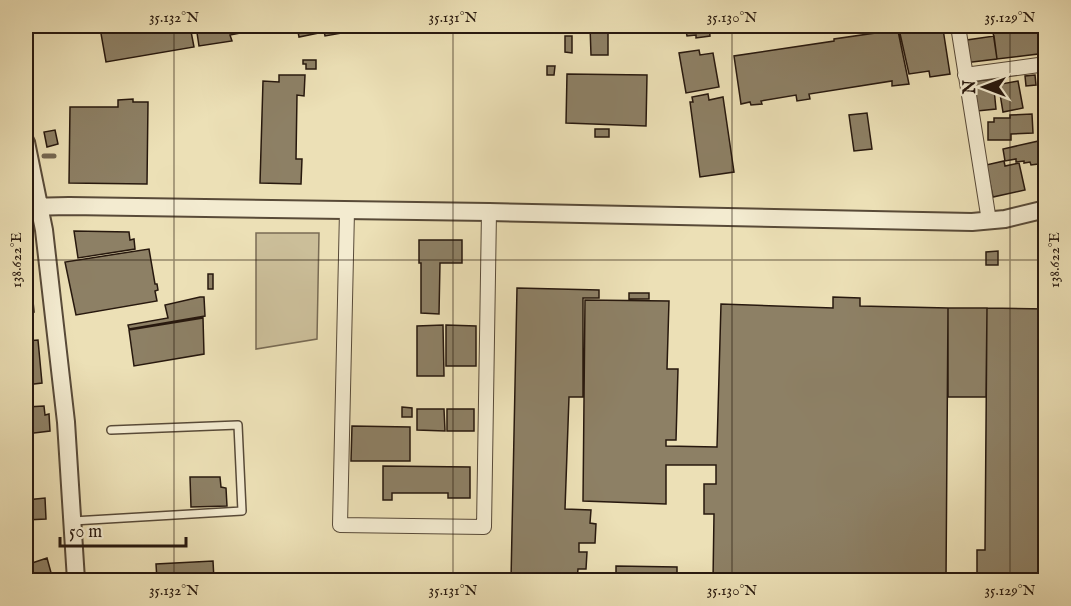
<svg xmlns="http://www.w3.org/2000/svg" width="1071" height="606" font-family="'IM FELL English',serif">
  <style>
    .green { fill: #cbbe99; stroke: #796b54; stroke-width: 1.5 }
    .lines { fill: none; stroke-linecap: round; stroke-linejoin: round }
    .stream { stroke: #756751; stroke-width: 5 }
    .building { fill: #8d8065; stroke: #27180e; stroke-width: 1.5 }
    .service-casing { stroke: #584a38; stroke-width: 10 }
    .minor-casing { stroke: #584a38; stroke-width: 16 }
    .tertiary-casing { stroke: #584a38; stroke-width: 20 }
    .service { stroke: #f3ebd0; stroke-width: 7 }
    .minor { stroke: #f3ebd0; stroke-width: 14 }
    .tertiary { stroke: #f3ebd0; stroke-width: 16 }
    .ticks { fill: none; stroke: #27180e; stroke-width: 1.5; stroke-opacity: 0.45 }
    .neatline { fill: none; stroke: #27180e; stroke-width: 2 }
    .ticks-label { font-size: 15px; text-anchor: middle; fill: #27180e }
  </style>
  <rect width="100%" height="100%" fill="#ece0b6"/>
  <filter id="stains"><feTurbulence type="fractalNoise" baseFrequency=".00333" numOctaves="4"/><feColorMatrix values="0 0 0 0 .2 0 0 0 0 .09 0 0 0 0 .02 0 0 0 .5 -.17"/></filter>
  <radialGradient id="worn" r=".72"><stop offset=".6" stop-color="#630" stop-opacity="0"/><stop offset="1" stop-color="#630" stop-opacity=".3"/></radialGradient>
  <path class="green" d="M256 233H319L317 339 256 349Z"/>
  <g class="lines">
    <path class="stream" d="M44 156H54"/>
  </g>
  <path class="building" d="M114 26H190L194 47 106 62 100 28Z
    M196 26H245L246 32 230 35 232 41 199 46Z
    M297 26H323L324 32 299 37Z
    M323 26H347L348 32 325 36Z
    M590 26H604V32L608 31V55H591Z
    M685 26H709L710 36 696 38V35L687 36Z
    M881 26H897L909 84 892 86V81L809 94 810 99 797 101 796 95 761 101 762 104 751 105 750 102 741 104 734 56 834 41V39L882 32Z
    M922 26H924L925 31 943 29 950 74 930 77 929 71 909 74 899 29Z
    M1046 26V53L997 59 993 32Z
    M565 36H572V53L565 52Z
    M994 36 997 59 964 63 960 41Z
    M699 50 700 55 713 53 719 87 686 93 679 53Z
    M303 60H316V69H306V64H303Z
    M547 66H555L554 75H547Z
    M567 74 647 75 646 126 566 123Z
    M279 75H305L304 96 297 95 296 159H302L301 184 260 183 263 81 279 82Z
    M1035 75 1036 85 1026 86 1025 76Z
    M993 79 996 109 977 111 968 82Z
    M1018 81 1023 108 1003 112 1000 94 1002 93 1001 84Z
    M708 94 709 100 723 97 734 172 700 177 690 102H693L692 97Z
    M133 99V102H148L147 184 69 183 70 107H118V100Z
    M867 113 872 149 854 151 849 115Z
    M1032 114 1033 133 1011 134V140H988V122H994V118H1010V115Z
    M595 129H609V137H595Z
    M55 130 58 144 47 147 44 132Z
    M1043 140 1046 159 1038 160V164L1031 165 1030 162 1024 163V161L1016 162V159L1005 161 1003 149Z
    M1004 161 1005 166 1019 163 1025 190 993 197 986 165Z
    M74 231 129 232 130 240 134 239 135 249 78 258Z
    M419 240H462V263H440L439 314 421 313V263H419Z
    M149 249 155 284H157L158 290 155 291 157 301 76 315 65 262Z
    M998 251V265H986V252Z
    M26 257H29L34 312 26 313Z
    M208 274H213V289H208Z
    M517 288 599 290V298H583V397H569L565 509 591 510 590 523 596 524 595 543H579V552H587L586 569H578L577 580H511Z
    M629 293H649V299H629Z
    M200 297H204L205 316 129 329 128 325 168 318 165 305Z
    M833 297 860 298V306L948 308 946 580H713L714 514H704V484H716V465H666V504L583 501 585 300 669 301 667 369H678L676 440H666V446L717 447 721 304 833 308Z
    M948 308H987L986 397H948Z
    M987 308 1046 309V580H984L977 579V550H985Z
    M203 318 204 354 134 366 129 330Z
    M443 325 444 376H417V326Z
    M446 325 476 326V366H446Z
    M38 340 42 383 26 385V341Z
    M44 406 45 415 49 414 50 431 26 434V407Z
    M402 407 412 408V417H402Z
    M417 409H444L445 431 417 430Z
    M447 409H474V431H447Z
    M352 426 410 427V461H351Z
    M383 466 470 467V498H448V493H392V500H383Z
    M190 477H220L221 487 226 488 227 506 191 507Z
    M45 498 46 519 26 520V500Z
    M47 558 53 580H26V565Z
    M213 561 214 580H157L156 564Z
    M616 566 677 567V580H616Z"/>
  <g class="lines">
    <g class="service-casing">
      <path id="service" d="M73 521 242 511 238 425 111 430"/>
    </g>
    <g class="minor-casing">
      <path id="minor" d="M958 26 989 221
        M965 75 1046 64
        M347 211 340 525 484 527 489 212"/>
    </g>
    <g class="tertiary-casing">
      <path id="tertiary" d="M26 142 44 230 66 422 76 580
        M26 207 69 206 489 212 972 222 1005 219 1046 209"/>
    </g>
    <use href="#service" class="service"/>
    <use href="#minor" class="minor"/>
    <use href="#tertiary" class="tertiary"/>
  </g>
  <path class="ticks" d="M174 26V580M453 26V580M732 26V580M1010 26V580M26 260H1046"/>
  <rect width="1071" height="606" fill="none" stroke="#ece0b6" stroke-width="66"/>
  <g transform="translate(984 87) rotate(270)" stroke="#f3ebd0" stroke-width="4.5" paint-order="stroke">
  <path d="M0-4.5L10 22L0 15L-10 22Z" fill="#27180e"/>
  <text y="-9" font-size="16" font-weight="bold" text-anchor="middle" fill="#27180e">N</text>
  </g>
  <path d="M60 537v9h126v-9" fill="none" stroke="#27180e" stroke-width="3"/>
  <text x="69" y="537" font-size="18" fill="#27180e" stroke="#f3ebd0" stroke-width="4.5" paint-order="stroke">50 m</text>
  <rect x="33" y="33" width="1005" height="540" class="neatline"/>
  <g class="ticks-label">
    <text x="174" y="22">35.132°N</text>
    <text x="453" y="22">35.131°N</text>
    <text x="732" y="22">35.130°N</text>
    <text x="1010" y="22">35.129°N</text>
    <text transform="translate(1054 260) rotate(-90)" y="5">138.622°E</text>
    <text transform="translate(16 260) rotate(-90)" y="5">138.622°E</text>
    <text x="174" y="595">35.132°N</text>
    <text x="453" y="595">35.131°N</text>
    <text x="732" y="595">35.130°N</text>
    <text x="1010" y="595">35.129°N</text>
  </g>
  <rect width="100%" height="100%" filter="url(#stains)"/>
  <rect width="100%" height="100%" fill="url(#worn)"/>
</svg>
